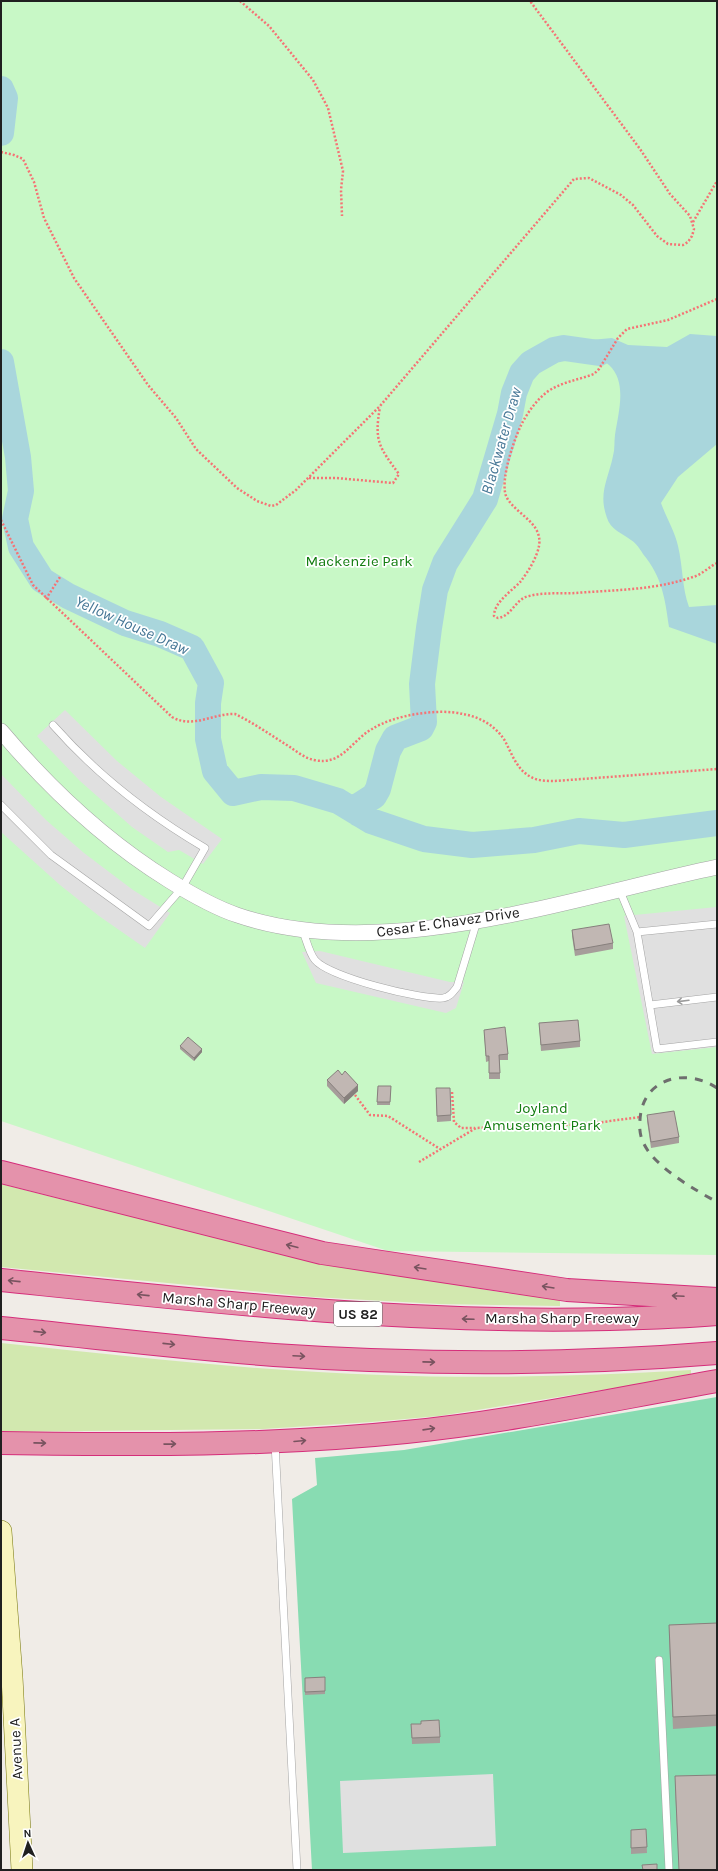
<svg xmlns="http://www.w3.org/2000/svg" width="718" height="1871" font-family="Karla,sans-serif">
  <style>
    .grass { fill: #d2e8af }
    .park { fill: #c8f8c6 }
    .pitch { fill: #88dcb2 }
    .parking { fill: #e0e0e0 }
    .water { fill: #a9d6dc }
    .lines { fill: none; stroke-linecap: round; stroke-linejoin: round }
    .river { stroke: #a9d6dc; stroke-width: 26 }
    .lane-casing { stroke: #a4a4a4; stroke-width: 8 }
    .street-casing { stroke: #a4a4a4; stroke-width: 16 }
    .secondary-casing { stroke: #757509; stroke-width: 22 }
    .highway-casing { stroke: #d52d7a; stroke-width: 24 }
    .path { stroke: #f57375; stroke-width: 2.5; stroke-dasharray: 2 2; stroke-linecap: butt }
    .lane { stroke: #fff; stroke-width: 7 }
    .street { stroke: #fff; stroke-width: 15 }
    .secondary { stroke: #f8f4be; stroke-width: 21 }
    .highway { stroke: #e492ab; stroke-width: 22 }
    .rail { stroke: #6e6e6e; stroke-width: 3; stroke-dasharray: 8 8; stroke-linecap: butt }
    .wall { fill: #a69d9a }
    .shaded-wall { fill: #87807d }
    .building { fill: #c1b7b3; stroke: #87807d }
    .oneway { stroke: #9b9b9b }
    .oneway2 { stroke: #78535f }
    .labels { text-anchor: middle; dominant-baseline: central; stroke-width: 3.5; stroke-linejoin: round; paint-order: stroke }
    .shield { fill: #fff; stroke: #636363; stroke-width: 1 }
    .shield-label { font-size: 14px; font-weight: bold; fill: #202020 }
    .park-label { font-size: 15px; fill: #137d10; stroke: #fff }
    .street-label { font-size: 15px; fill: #202020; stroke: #fff }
    .water-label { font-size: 16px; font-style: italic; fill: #467796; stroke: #fff }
  </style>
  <rect width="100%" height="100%" fill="#f0ece7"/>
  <path class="grass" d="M1 1184 88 1206 193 1228 350 1267 512 1294 560 1299V1306L439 1304 313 1297 1 1267Z
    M1 1343C127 1356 255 1371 382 1375 485 1379 588 1376 691 1370V1376L439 1416 371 1422 263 1429 1 1432Z"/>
  <path class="park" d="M1 1H717V1255L388 1251 1 1121Z"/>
  <path class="pitch" d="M717 1397V1870H312L292 1499 317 1485 315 1458 404 1450Z"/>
  <path class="parking" d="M65 710 117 761 161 797 222 839 203 864 179 850 168 852 132 827 80 781 37 736Z
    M1 774 46 820 84 853 133 890 170 913 145 948 99 916 60 885 1 832Z
    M717 907V1047L652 1054 624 916Z
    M320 951 450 982H464L456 1008 446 1013 316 983 302 952Z
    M493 1774 496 1846 343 1853 340 1781Z"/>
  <path class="water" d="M690 334 717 336V444L678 477 661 503C666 517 675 532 678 546 683 567 682 588 689 607L717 605V644L669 627C665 598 662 577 643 554 640 549 636 543 631 540 623 534 610 529 607 518 598 493 608 480 613 456 615 449 614 442 615 435 618 414 628 382 609 365 597 354 578 355 564 348L569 342 612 338 628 345 667 347Z"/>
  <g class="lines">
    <path class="river" d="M1 89 5 98 1 133
      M1 362 18 457 21 491 15 519 21 547 42 580 68 596 125 623 160 634 192 648 211 683 208 703V739L215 771 233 793 261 787 294 788 338 801 371 821 424 839 472 845 534 840 579 831 624 835 717 823
      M359 814 360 805 374 796 378 789 388 751 395 738 421 728 424 722 422 684 429 628 435 590 445 563 485 499 510 414 514 393 522 373 531 363 554 350 564 348 599 353"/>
    <g class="lane-casing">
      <path id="lane" d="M1 805 51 855 149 926 182 888 205 848C147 814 98 776 53 725
        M620 891 637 932 717 924
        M302 929C306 938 309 953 315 960 329 977 421 1000 443 998 450 997 453 992 457 987L477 921
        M637 932 657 1049 717 1042
        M650 1005 717 997
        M275 1443 297 1870
        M659 1660 669 1870"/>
    </g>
    <g class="street-casing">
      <path id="street" d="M1 731C50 789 105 841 170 881 191 894 213 907 237 915 382 965 573 897 717 867"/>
    </g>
    <g class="secondary-casing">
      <path id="secondary" d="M1 1531 12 1677 22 1870"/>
    </g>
    <g class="highway-casing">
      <path id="highway" d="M1 1172 322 1253 567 1290 717 1299
        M1 1280C203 1301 405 1324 609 1319 645 1318 681 1317 717 1314
        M1 1328C92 1337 183 1348 274 1355 421 1365 570 1365 717 1353
        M1 1443C136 1445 271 1446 406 1432 510 1422 614 1399 717 1381"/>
    </g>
    <path class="path" d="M240 1 269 26 313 80 328 108 343 171 341 190 342 216
      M1 152 14 155 23 159 34 182 44 218 74 278 148 385 176 418 196 449 237 488 257 501 271 506 276 505 296 490 380 406 574 179 589 178 621 195 633 205 657 236 668 244 683 245 688 242 692 236 694 229 690 216 670 194 640 149 530 1
      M693 222 717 181
      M717 299 668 320 627 329 618 338 599 369 594 374C578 380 561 382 547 392 538 399 531 408 525 418 516 432 498 483 507 498 517 515 543 523 539 546 537 557 528 572 521 581 512 591 494 602 494 616L498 618C512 616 515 599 529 596 544 592 560 594 575 593 615 590 655 590 693 577 701 575 709 567 717 563
      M309 478H336L393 483 399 474C379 447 374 441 380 407
      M1 520 33 585 172 717C193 729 214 713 235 714 254 723 272 736 290 747 297 752 305 758 314 760 342 766 351 741 372 729 394 715 438 708 463 714 480 717 496 726 505 741 512 754 517 770 531 777 538 781 547 781 555 781L717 769
      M46 599 60 577
      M452 1092 454 1122 461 1128H475
      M355 1095 370 1115 388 1116 440 1149
      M419 1162 476 1128 588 1124 640 1117"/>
    <use href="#lane" class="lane"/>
    <use href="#street" class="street"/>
    <use href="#secondary" class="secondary"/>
    <use href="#highway" class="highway"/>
    <path class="rail" d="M717 1088C686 1067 642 1078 640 1120 639 1127 640 1137 644 1144 655 1167 695 1190 717 1202"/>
  </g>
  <path class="wall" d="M572 930 613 943V949L575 956 572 936Z
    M539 1023 580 1041V1047L541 1051Z
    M484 1030 508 1054V1060H500V1079H489V1061L486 1062Z
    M180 1046 202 1052 194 1061 180 1049Z
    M327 1080 358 1091 344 1104 327 1086Z
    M378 1086H391L390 1105H377Z
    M436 1094 451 1115V1121L437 1122Z
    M647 1115 679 1137V1143L651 1148 647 1121Z
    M717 1623V1726L673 1729 669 1637V1625Z
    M325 1677V1694L305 1695V1678Z
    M411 1724 440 1737V1743L412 1744Z
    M675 1776 717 1870H679L675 1787Z
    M646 1829 647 1853 631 1854V1830Z"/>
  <path class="shaded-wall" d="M202 1049V1052L194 1061V1058Z
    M358 1085V1091L344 1104V1098Z"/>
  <path class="building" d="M609 924 613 943 575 950 572 930Z
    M578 1020 580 1041 541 1045 539 1023Z
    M505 1027 508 1054 499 1055 500 1073H489V1056H486L484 1030Z
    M188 1037 202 1049 194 1058 180 1046Z
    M338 1070 342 1075 345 1071 358 1085 344 1098 327 1080Z
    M378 1086H391L390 1102H377Z
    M436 1088H450L451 1115 437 1116Z
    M674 1111 679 1137 651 1142 647 1115Z
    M717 1623V1715L673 1717 669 1625Z
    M325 1677V1691L305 1692V1678Z
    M439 1720 440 1737 412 1738 411 1724H421V1721Z
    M717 1775V1870H679L675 1776Z
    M646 1829 647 1847 631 1848V1830Z
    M657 1864V1870H643L642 1865Z"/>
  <defs><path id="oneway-shaft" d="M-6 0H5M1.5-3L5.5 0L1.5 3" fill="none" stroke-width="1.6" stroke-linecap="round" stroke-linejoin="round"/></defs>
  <use class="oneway" href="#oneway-shaft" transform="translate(683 1001) rotate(173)"/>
  <g class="oneway2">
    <use href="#oneway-shaft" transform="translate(292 1246) rotate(-166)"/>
    <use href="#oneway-shaft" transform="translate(420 1268) rotate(-171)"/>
    <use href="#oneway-shaft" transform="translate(14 1281) rotate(-174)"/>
    <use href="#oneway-shaft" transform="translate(548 1287) rotate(-171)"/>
    <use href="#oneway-shaft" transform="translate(143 1295) rotate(-174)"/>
    <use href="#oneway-shaft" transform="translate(678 1296) rotate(-177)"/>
    <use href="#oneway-shaft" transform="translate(468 1319) rotate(-178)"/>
    <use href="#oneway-shaft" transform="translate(40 1332) rotate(6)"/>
    <use href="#oneway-shaft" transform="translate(169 1344) rotate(6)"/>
    <use href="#oneway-shaft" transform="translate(299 1356) rotate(3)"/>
    <use href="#oneway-shaft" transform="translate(429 1362) rotate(1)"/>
    <use href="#oneway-shaft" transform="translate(429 1429) rotate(-8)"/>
    <use href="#oneway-shaft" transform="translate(300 1441) rotate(-5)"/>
    <use href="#oneway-shaft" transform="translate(40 1443) rotate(1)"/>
    <use href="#oneway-shaft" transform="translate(170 1444) rotate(-1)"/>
  </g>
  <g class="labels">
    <rect class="shield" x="334" y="1302" width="48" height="24" rx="3"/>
    <g class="shield-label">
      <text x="358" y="1314">US 82</text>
    </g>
    <g class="park-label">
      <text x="359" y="561">Mackenzie Park</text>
      <text x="542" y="1108">Joyland<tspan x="542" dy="17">Amusement Park</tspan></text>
    </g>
    <g class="street-label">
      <text transform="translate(448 922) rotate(-8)">Cesar E. Chavez Drive</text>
      <text transform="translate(239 1304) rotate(5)">Marsha Sharp Freeway</text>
      <text x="562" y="1318">Marsha Sharp Freeway</text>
      <text transform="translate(16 1749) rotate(-93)">Avenue A</text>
    </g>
    <g class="water-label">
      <text transform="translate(501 441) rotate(-74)">Blackwater Draw</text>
      <text transform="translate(132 625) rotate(24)">Yellow House Draw</text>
    </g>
  </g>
  <rect width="718" height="1871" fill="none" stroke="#202020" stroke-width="4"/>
  <g transform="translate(28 1843) rotate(357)" stroke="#ffffff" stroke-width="3" paint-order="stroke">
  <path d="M0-3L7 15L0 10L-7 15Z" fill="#202020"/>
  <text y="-6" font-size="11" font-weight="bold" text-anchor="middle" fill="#202020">N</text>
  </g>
</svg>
